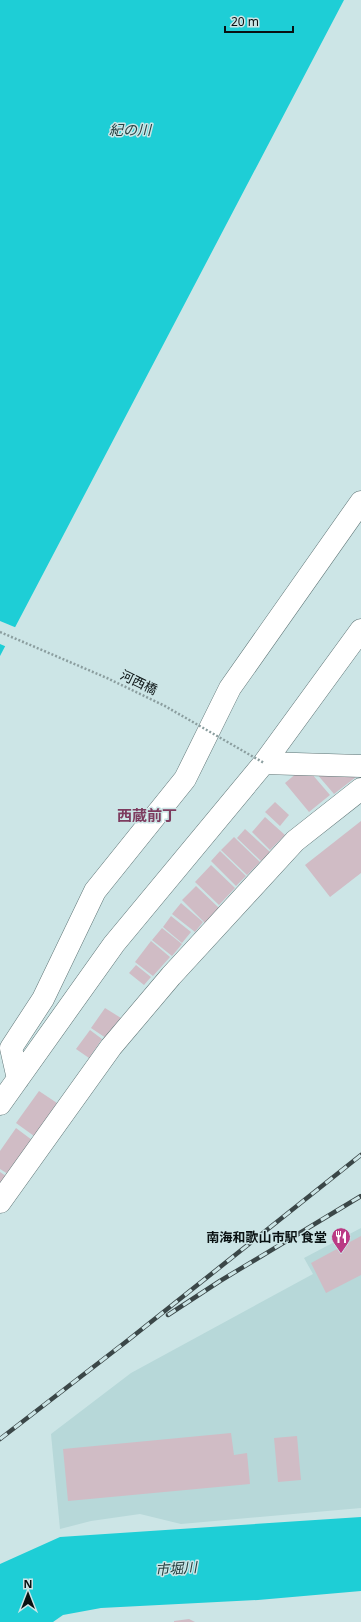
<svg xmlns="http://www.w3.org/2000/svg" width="361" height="1622" font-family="'Noto Sans','Noto Sans JP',sans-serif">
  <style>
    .built { fill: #b7d8d9 }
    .water { fill: #1eced6 }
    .pier { fill: #cce5e6 }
    .building { fill: #d0bcc5 }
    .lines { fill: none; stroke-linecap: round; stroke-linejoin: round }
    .minor-casing { stroke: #5e7475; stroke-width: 23 }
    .minor { stroke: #fff; stroke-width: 22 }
    .rail-casing { stroke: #3b4748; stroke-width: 4.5 }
    .rail { stroke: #cce5e6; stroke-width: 3; stroke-dasharray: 9; stroke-linecap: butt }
    .path-bridge { stroke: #8b9e9f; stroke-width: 2.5; stroke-dasharray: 2 2; stroke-linecap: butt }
    .labels { text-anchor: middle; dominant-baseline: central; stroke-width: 3; stroke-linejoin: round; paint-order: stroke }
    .street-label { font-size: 13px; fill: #091112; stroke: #cce5e6 }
    .poi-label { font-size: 13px; font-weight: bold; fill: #091112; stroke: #cce5e6; text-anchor: end }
    .water-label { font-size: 14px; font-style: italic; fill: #264041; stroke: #cce5e6 }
    .quarter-label { font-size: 15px; font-weight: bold; fill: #7d3c5f; stroke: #cce5e6 }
  </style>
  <rect width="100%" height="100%" fill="#cce5e6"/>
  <path class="built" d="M361 1228V1508L181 1524 140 1514 91 1521 60 1529 51 1434 131 1373 313 1274 304 1258Z"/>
  <path class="water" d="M0 0H344L0 656Z
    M361 1517V1591L258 1600 101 1608 63 1615 53 1622H0V1564L60 1537Z"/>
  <path class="pier" d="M0 621 17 628 7 647 0 644Z"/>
  <path class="building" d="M305 766 330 795 309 812 285 783Z
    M310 766 350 769 356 777 334 794Z
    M275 802 289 815 280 826 265 812Z
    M265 817 285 835 270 850 252 832Z
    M361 821V873L330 897 305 865Z
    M245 829 270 852 261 861 237 838Z
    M234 837 260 862 247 875 221 850Z
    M220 851 246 876 236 886 211 861Z
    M211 865 235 888 219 905 195 882Z
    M196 886 219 908 205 923 182 900Z
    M181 903 203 922 195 932 172 914Z
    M171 916 191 932 182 943 163 927Z
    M162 928 182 944 172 956 152 940Z
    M151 941 170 957 153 976 135 962Z
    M136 965 151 977 144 985 129 973Z
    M105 1008 121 1018 106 1038 91 1028Z
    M90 1030 102 1039 89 1058 76 1049Z
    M39 1091 57 1103 34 1136 16 1123Z
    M16 1128 32 1140 8 1174 0 1169V1151Z
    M0 1172 6 1176 0 1184Z
    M361 1236V1275L326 1293 311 1263Z
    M231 1433 234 1455 247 1453 250 1484 68 1501 63 1449Z
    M297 1436 301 1480 278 1482 274 1438Z
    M189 1619 195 1622H174V1621Z"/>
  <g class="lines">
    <g class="minor-casing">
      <path id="minor" d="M264 763 361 766
        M18 1079 11 1048 43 999 95 891 185 779 230 688 361 502
        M0 1104 114 944 264 763 361 630
        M0 1202 111 1047 171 976 295 841 361 789"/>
    </g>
    <use href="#minor" class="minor"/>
    <g class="rail-casing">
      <path id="rail" d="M168 1315 220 1281 361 1196
        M0 1439 127 1341 361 1155"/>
    </g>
    <use href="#rail" class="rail"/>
    <path class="path-bridge" d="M0 632 107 678 165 706 264 763"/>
  </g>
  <defs>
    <g id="restaurant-pin" transform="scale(1)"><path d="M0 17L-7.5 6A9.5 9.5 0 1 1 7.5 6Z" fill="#ba3a84" stroke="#cce5e6"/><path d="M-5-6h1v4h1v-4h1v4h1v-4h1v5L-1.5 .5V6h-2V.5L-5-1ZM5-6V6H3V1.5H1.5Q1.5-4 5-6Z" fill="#fff"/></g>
  </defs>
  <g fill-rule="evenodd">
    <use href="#restaurant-pin" x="341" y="1237"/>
  </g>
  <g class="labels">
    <g class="street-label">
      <text transform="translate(139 682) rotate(26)">河西橋</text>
    </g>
    <g class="poi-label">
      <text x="327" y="1237">南海和歌山市駅 食堂</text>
    </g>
    <g class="water-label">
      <text x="130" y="129">紀の川</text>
      <text transform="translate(176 1568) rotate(-4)">市堀川</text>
    </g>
    <g class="quarter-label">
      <text x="147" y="815">西蔵前丁</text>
    </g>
  </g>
  <g transform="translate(28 1594)" stroke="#cce5e6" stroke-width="3" paint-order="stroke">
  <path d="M0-3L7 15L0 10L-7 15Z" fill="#091112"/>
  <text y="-6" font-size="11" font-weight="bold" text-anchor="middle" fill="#091112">N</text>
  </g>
  <path d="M225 26v6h68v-6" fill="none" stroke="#091112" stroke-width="2"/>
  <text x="231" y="26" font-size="12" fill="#091112" stroke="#cce5e6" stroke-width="3" paint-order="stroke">20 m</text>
</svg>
